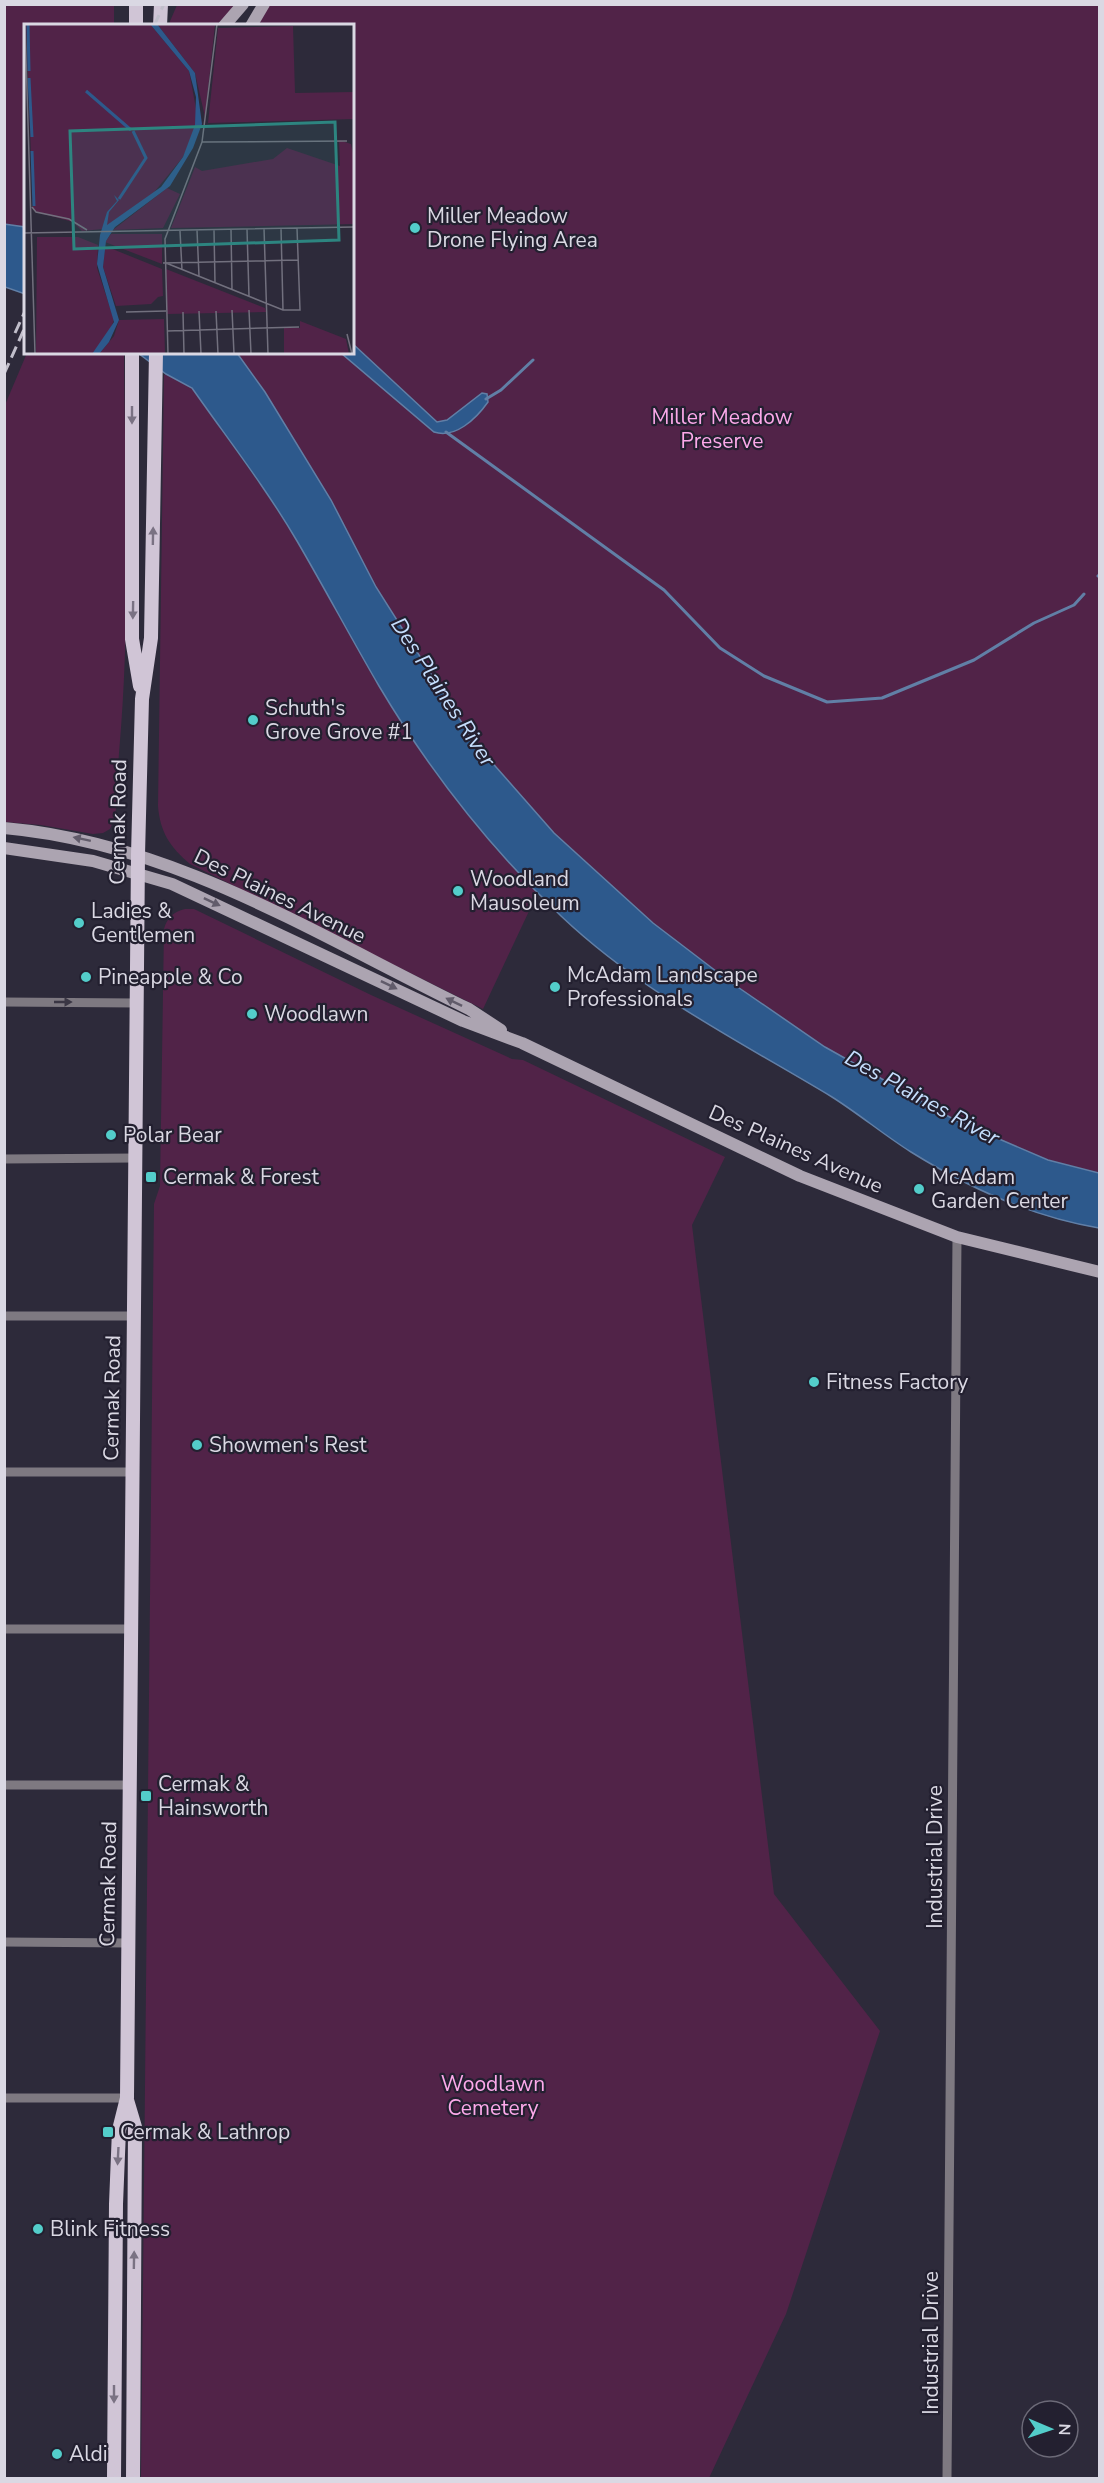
<svg xmlns="http://www.w3.org/2000/svg" width="1104" height="2483" font-family="'Nunito Sans',sans-serif">
  <style>
    .green { fill: #512348 }
    .water { fill: #2d598c; stroke: #617fa6; stroke-width: 1.5 }
    .lines { fill: none; stroke-linecap: round; stroke-linejoin: round }
    .stream { stroke: #617fa6; stroke-width: 3 }
    .street { stroke: #7e7981; stroke-width: 9 }
    .secondary { stroke: #aca4b1; stroke-width: 12 }
    .primary { stroke: #d0c5d6; stroke-width: 14 }
    .rail { stroke: #c1bfcb; stroke-width: 3; stroke-dasharray: 12 6; stroke-linecap: butt }
    .oneway { fill: #7a7283 }
    .oneway2 { fill: #615b6a }
    .oneway3 { fill: #3a3644 }
    .poi-dot { fill: #53cdca; stroke: #232030; stroke-width: 2 }
    .labels { text-anchor: middle; dominant-baseline: central; stroke-width: 4.5; stroke-linejoin: round; paint-order: stroke }
    .poi-label { font-size: 21px; fill: #dad8e3; stroke: #232030; text-anchor: start }
    .park-label { font-size: 21px; fill: #fca9ea; stroke: #232030 }
    .street-label { font-size: 21px; fill: #dad8e3; stroke: #232030 }
    .water-label { font-size: 22px; font-style: italic; fill: #c5defd; stroke: #232030 }
    .inset-river { fill: none; stroke: #2d598c; stroke-width: 3 }
    .inset-road { fill: none; stroke: #72707e; stroke-width: 1.5 }
    .view { fill: #2d8580; fill-opacity: 0.15; stroke: #2d8580; stroke-width: 3 }
    .inset-edge { fill: none; stroke: #dad8e3; stroke-width: 3 }
  </style>
  <rect width="100%" height="100%" fill="#2d2a3a"/>
  <path class="green" d="M4 5H114V25L26 26 25 227 5 224Z
    M177 5H238L216 25 168 26Z
    M269 5H1099V1173L1048 1160 955 1120 825 1047 729 981 653 923 554 833 474 742 376 587 331 500 265 392 237 353 352 352V26L255 25Z
    M27 353H124C125 486 131 620 119 753 117 777 121 806 110 829L103 833 93 834 41 825 5 822V405Z
    M166 374 192 388 266 493 296 539 380 688 437 775 495 848 538 892 483 1009 190 864C170 847 160 832 158 806L164 375Z
    M185 909H194L371 995 512 1059 523 1060 725 1157 692 1225 774 1894 880 2031 786 2314 709 2478H141L154 1204 160 1186 164 929C167 918 173 912 185 909Z"/>
  <path class="water" d="M4 224 25 227V294L5 287Z
    M353 344 437 422 447 420 482 393 487 394 488 402C476 419 455 439 434 432L341 353 352 352Z
    M138 353H237L265 392 331 500 376 587 474 742 554 833 653 923 729 981 825 1047 955 1120 1048 1160 1099 1173V1228C1032 1217 969 1188 911 1152 884 1135 859 1114 832 1097 739 1041 641 992 561 916 491 849 429 770 379 686 351 638 325 589 297 541 266 488 227 438 192 388L166 374Z"/>
  <g class="lines">
    <path class="stream" d="M486 399 501 390 533 360
      M446 432 664 590 720 648 764 676 827 702 882 698 974 660 1034 623 1074 605 1084 594
      M1098 576 1100 574"/>
    <path class="street" d="M4 1002 136 1003
      M4 1159 135 1158
      M4 1316H134
      M4 1472H132
      M4 1629H131
      M4 1785H129
      M4 1942 128 1943
      M4 2098H127
      M947 2478 957 1237"/>
    <path class="secondary" d="M224 26 243 4
      M251 26 264 4
      M4 828C175 843 318 936 469 1009L501 1030
      M4 848 93 861 172 884 463 1021 522 1043 800 1176 957 1237 1100 1272"/>
    <path class="primary" d="M136 26V4
      M160 26 161 4
      M132 352V639L140 686
      M127 2100 135 2127 133 2478
      M114 2478 116 2204 119 2130 127 2098 138 855 142 699 151 638 156 352"/>
    <path class="rail" d="M154 26 164 4
      M15 333 26 309
      M4 374 26 325"/>
  </g>
  <defs><path id="oneway-solid" d="M-6-.8H1V-3.2L6.5 0L1 3.2V.8H-6Z" transform="scale(1.5)"/></defs>
  <g class="oneway">
    <use href="#oneway-solid" transform="translate(132 415) rotate(90)"/>
    <use href="#oneway-solid" transform="translate(153 536) rotate(-89)"/>
    <use href="#oneway-solid" transform="translate(133 610) rotate(91)"/>
    <use href="#oneway-solid" transform="translate(118 2156) rotate(93)"/>
    <use href="#oneway-solid" transform="translate(134 2260) rotate(-89)"/>
    <use href="#oneway-solid" transform="translate(114 2394) rotate(90)"/>
  </g>
  <g class="oneway2">
    <use href="#oneway-solid" transform="translate(82 839) rotate(-168)"/>
    <use href="#oneway-solid" transform="translate(212 902) rotate(25)"/>
    <use href="#oneway-solid" transform="translate(389 985) rotate(26)"/>
    <use href="#oneway-solid" transform="translate(454 1002) rotate(-154)"/>
  </g>
  <use class="oneway3" href="#oneway-solid" transform="translate(63 1002)"/>
  <g class="poi-dot">
    <circle cx="415" cy="228" r="6"/>
    <circle cx="253" cy="720" r="6"/>
    <circle cx="458" cy="891" r="6"/>
    <circle cx="79" cy="923" r="6"/>
    <circle cx="86" cy="977" r="6"/>
    <circle cx="555" cy="987" r="6"/>
    <circle cx="252" cy="1014" r="6"/>
    <circle cx="111" cy="1135" r="6"/>
    <rect x="145" y="1171" width="12" height="12" rx="3"/>
    <circle cx="919" cy="1189" r="6"/>
    <circle cx="814" cy="1382" r="6"/>
    <circle cx="197" cy="1445" r="6"/>
    <rect x="140" y="1790" width="12" height="12" rx="3"/>
    <rect x="102" y="2126" width="12" height="12" rx="3"/>
    <circle cx="38" cy="2229" r="6"/>
    <circle cx="57" cy="2454" r="6"/>
  </g>
  <g class="labels">
    <g class="poi-label">
      <text x="427" y="216">Miller Meadow<tspan x="427" dy="24">Drone Flying Area</tspan></text>
      <text x="265" y="708">Schuth's<tspan x="265" dy="24">Grove Grove #1</tspan></text>
      <text x="470" y="879">Woodland<tspan x="470" dy="24">Mausoleum</tspan></text>
      <text x="91" y="911">Ladies &amp;<tspan x="91" dy="24">Gentlemen</tspan></text>
      <text x="567" y="975">McAdam Landscape<tspan x="567" dy="24">Professionals</tspan></text>
      <text x="98" y="977">Pineapple &amp; Co</text>
      <text x="264" y="1014">Woodlawn</text>
      <text x="123" y="1135">Polar Bear</text>
      <text x="163" y="1177">Cermak &amp; Forest</text>
      <text x="931" y="1177">McAdam<tspan x="931" dy="24">Garden Center</tspan></text>
      <text x="826" y="1382">Fitness Factory</text>
      <text x="209" y="1445">Showmen's Rest</text>
      <text x="158" y="1784">Cermak &amp;<tspan x="158" dy="24">Hainsworth</tspan></text>
      <text x="120" y="2132">Cermak &amp; Lathrop</text>
      <text x="50" y="2229">Blink Fitness</text>
      <text x="69" y="2454">Aldi</text>
    </g>
    <g class="park-label">
      <text x="722" y="417">Miller Meadow<tspan x="722" dy="24">Preserve</tspan></text>
      <text x="493" y="2084">Woodlawn<tspan x="493" dy="24">Cemetery</tspan></text>
    </g>
    <g class="street-label">
      <text transform="translate(118 822) rotate(-89)">Cermak Road</text>
      <text transform="translate(280 896) rotate(26)">Des Plaines Avenue</text>
      <text transform="translate(796 1149) rotate(24)">Des Plaines Avenue</text>
      <text transform="translate(112 1398) rotate(-89)">Cermak Road</text>
      <text transform="translate(935 1857) rotate(-90)">Industrial Drive</text>
      <text transform="translate(108 1884) rotate(-89)">Cermak Road</text>
      <text transform="translate(931 2343) rotate(-90)">Industrial Drive</text>
    </g>
    <g class="water-label">
      <text transform="translate(443 692) rotate(57)">Des Plaines River</text>
      <text transform="translate(922 1098) rotate(29)">Des Plaines River</text>
    </g>
  </g>
  <g transform="translate(24 24)">
    <rect width="330" height="330" fill="#2d2a3a"/>
    <path d="M2 0H126L165 47 173 90 170 109 159 133 127 172 79 205 58 207 49 198 12 188 9 184ZM133 0 191 1 181 93 171 49ZM269 2 271 69 330 68V95L184 99 194 4ZM315 116 327 120 330 134V200L147 204 171 143 178 147 249 135 263 124 316 142ZM143 164 156 170 139 204 89 206ZM87 210H138V240L81 218ZM13 213H54L74 221 73 244 90 296 84 311 68 330H12ZM81 222 138 245 139 272 134 273 127 280 92 282 79 243ZM142 245 241 284 242 288 143 290ZM140 295 141 330H75L90 312 95 296ZM276 297 322 315 325 330H260V304H276Z" fill="#512348"/>
    <path d="M126 0H133L171 49 178 100 169 124 146 162 91 203 82 217 79 243 95 296 85 318 75 330H68L90 298 73 240 76 211 83 188 93 177 90 171 95 176 85 188 83 201 137 163 159 133 171 101 172 73 165 47Z" fill="#2d598c"/>
    <path class="inset-river" d="M4 0 5 47M5 54 8 113M62 67 107 106M8 127 10 182M95 175 122 134 109 107"/>
    <path class="inset-road" d="M1 0 11 330M178 118 323 117M8 183 12 188 45 195 63 206M240 204 244 330M257 204 259 286M207 205 208 266M223 205 225 272M173 206 175 252M190 206 191 259M156 207 158 246M0 209 330 203M139 239 274 236M142 239 259 286H276L273 204M208 286 210 330M225 286 227 330M175 287 177 330M192 287 194 330M102 288 142 287M159 288 160 330M143 307 275 303M323 310 328 330M144 330 141 215 178 118 193 0"/>
    <path class="view" d="M311 98 315 216 50 225 46 107Z"/>
    <rect width="330" height="330" class="inset-edge"/>
  </g>
  <rect width="1104" height="2483" fill="none" stroke="#dad8e3" stroke-width="12"/>
  <g transform="translate(1050 2429) rotate(92)"><circle r="28" fill="#232030" stroke="#6c6a78" stroke-width="1.5"/>
  <path d="M0-4.5L10 22L0 15L-10 22Z" fill="#53cdca"/>
  <text y="-9" font-size="16" font-weight="bold" text-anchor="middle" fill="#dad8e3">N</text>
  </g>
</svg>
